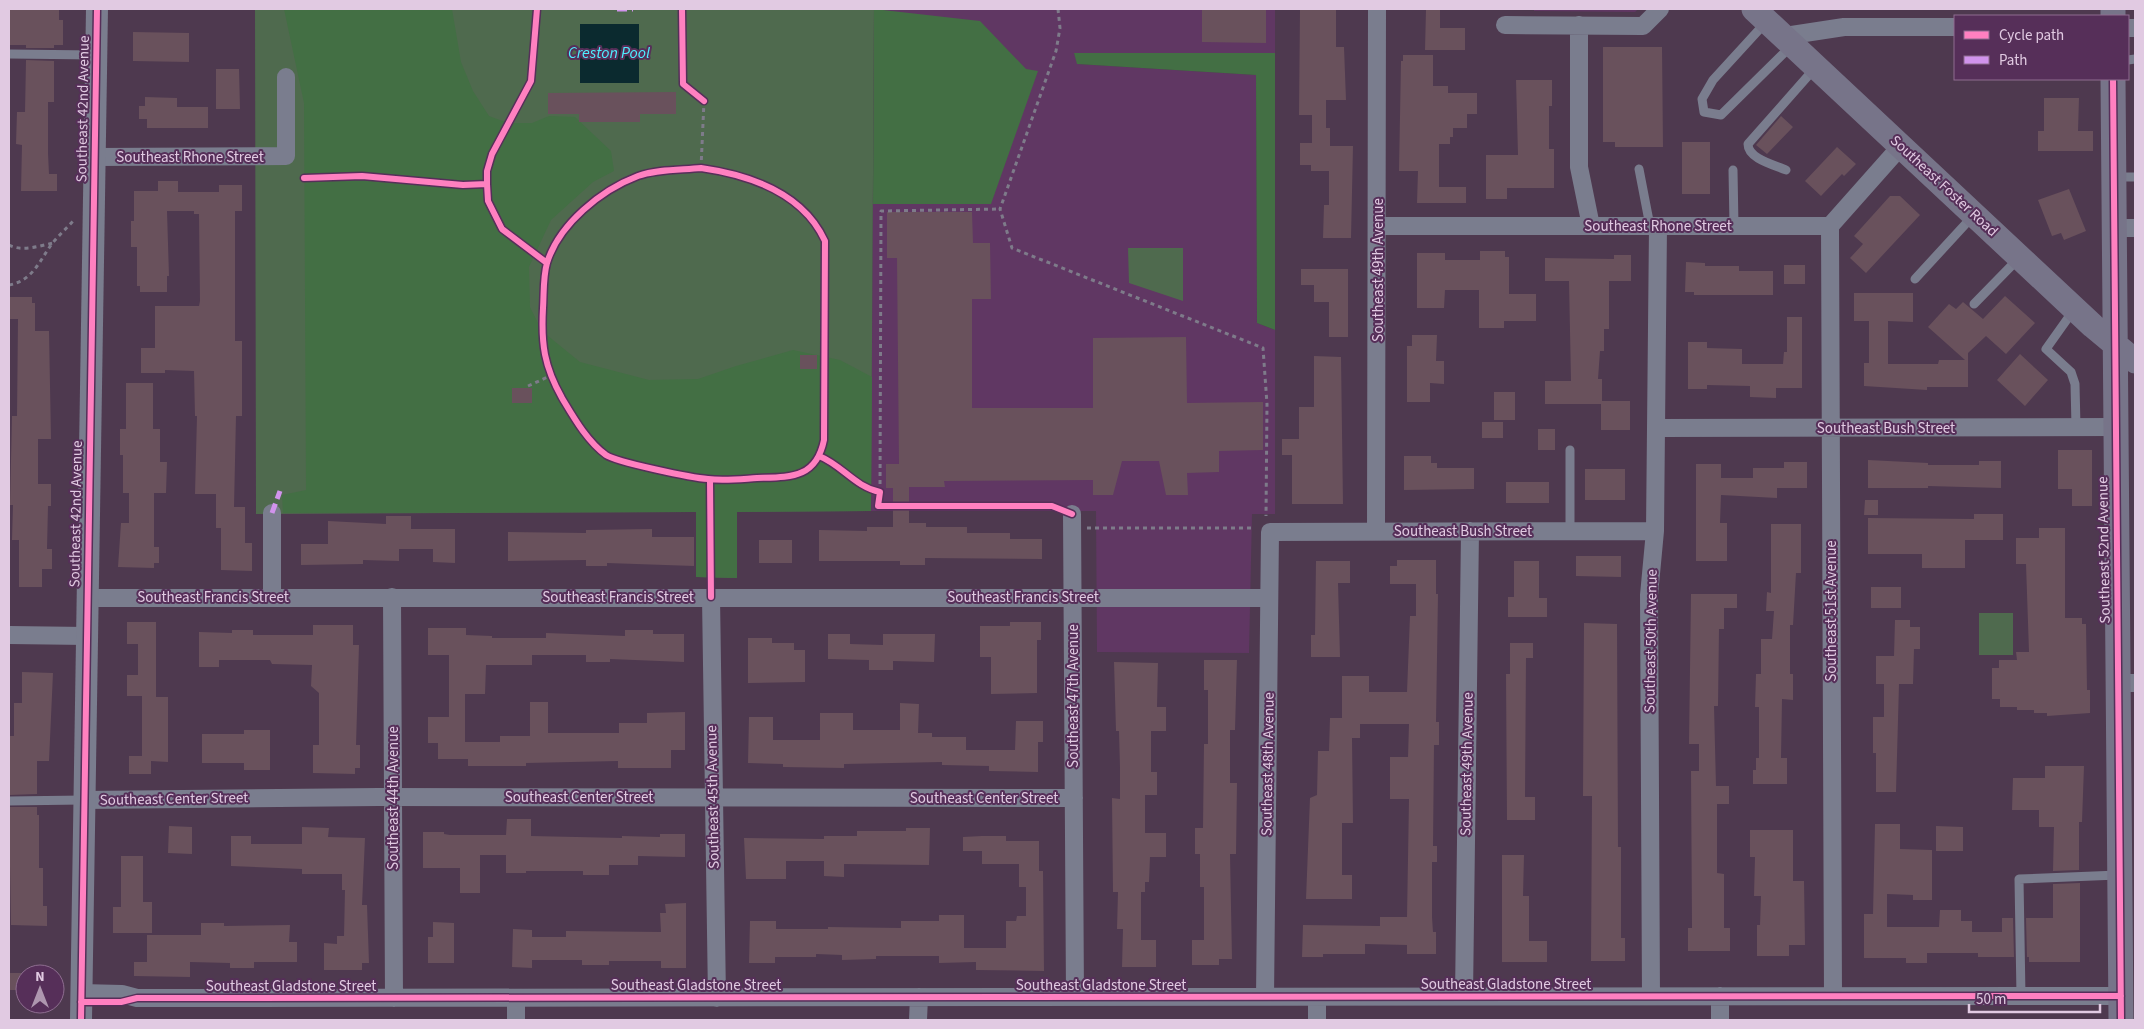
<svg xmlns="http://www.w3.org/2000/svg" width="2144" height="1029" font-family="'Source Sans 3',sans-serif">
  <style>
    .built { fill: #603763 }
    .green { fill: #4f6a4e }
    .forest { fill: #436f44 }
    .water { fill: #0b2a2f }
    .building { fill: #69515c }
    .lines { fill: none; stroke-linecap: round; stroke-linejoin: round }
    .path { stroke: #7e7b8a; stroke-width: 3; stroke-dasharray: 4 4; stroke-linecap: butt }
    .service { stroke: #7a7d8e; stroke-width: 9 }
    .minor { stroke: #7a7d8e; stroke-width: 18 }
    .tertiary { stroke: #7a7d8e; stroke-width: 22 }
    .secondary { stroke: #777489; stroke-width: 25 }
    .quiet { stroke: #d193ec; stroke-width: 5; stroke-dasharray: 10 5; stroke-linecap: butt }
    .cycleway-casing { stroke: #562f59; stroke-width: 9 }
    .cycleway { stroke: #ff80c0; stroke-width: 6 }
    .labels { text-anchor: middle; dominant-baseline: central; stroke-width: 4; stroke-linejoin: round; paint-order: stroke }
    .street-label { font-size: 15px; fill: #e1cae2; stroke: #562f59 }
    .water-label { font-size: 16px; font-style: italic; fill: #4deffe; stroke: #562f59 }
  </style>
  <rect width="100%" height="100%" fill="#4e394f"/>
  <path class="built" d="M874 9H1275V53H1074L1078 64 1256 75 1257 323 1275 330V514H1252L1249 653 1097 652 1096 511H871Z
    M1534 9H1638L1635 12 1534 11Z"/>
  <path class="green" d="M255 9H874L871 511 737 512V578L696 577V512L256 514Z
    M1128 248H1183V301L1129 283Z
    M1979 613H2013V655H1979Z"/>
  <path class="forest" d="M284 9H452L461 62 473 91 489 116 508 123H532L549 116 575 117 611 151 614 171 593 182 551 220 529 267 530 307 542 331 580 362 649 380 698 379 736 366 793 350 840 360 872 377 871 511 737 512V578L696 577V512L283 513 282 495 306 490 304 103Z
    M874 9 980 21 1026 69 1038 71 991 204H873Z
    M1074 53H1275V330L1257 323 1256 75 1077 64Z"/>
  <path class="water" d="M580 24H639V83H580Z"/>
  <path class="building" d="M9 9H59V20H63V45H54V48H26V45H9Z
    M1202 9H1266V43L1202 42Z
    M1300 9H1336V47H1344L1346 100H1326V128H1330V146H1353L1351 238H1323L1324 205H1329V171H1311V165H1300V143H1312V115H1299Z
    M1426 9H1440V28H1465V50H1425Z
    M133 32 189 33V62L133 61Z
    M1603 47H1662L1663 147H1615V142H1603Z
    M1403 55H1433V86H1448V93H1477V114H1467V128H1453V137H1450V144H1439V187H1466V203H1417L1418 171H1399L1401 61H1403Z
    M26 60 54 61V102H48V153L49 174H57V191H21L22 145 16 144 17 112H25Z
    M216 69H239L240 109H216Z
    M1516 80H1552V106H1549V149H1554V188H1507V199H1486V155H1518Z
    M676 92V114H640V122H579V114H548V93Z
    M145 97 177 98V107H208V128H147V119H139V106H145Z
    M2044 98H2079L2078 131H2093V151H2038V131H2044Z
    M1781 116 1793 127 1767 154 1756 145Z
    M1682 142H1710V194H1682Z
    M1837 147 1856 164 1844 176 1842 174 1821 196 1805 181Z
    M158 181H178V192H219V185H242V211H235V341H242V416H236L234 507H245V543H252V571L221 570V528H216V494H195L197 416H195L194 371 165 370V373H141V348H155V306H199L200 301 199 214H194V211H167L169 276H167V292H140V286H137V247H131V221H134V191H158Z
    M2069 189 2086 231 2064 240 2061 233 2052 236 2038 200Z
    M1890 196H1900L1920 215 1866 273 1850 258 1863 244 1854 236Z
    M887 212H972L973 243H990L991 299H972V408H1093V338L1186 337 1187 403 1263 402V450L1219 451V472L1187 473 1188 495H1166L1159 461H1122L1113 495H1093V480L944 481 945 487H909V523H926V527H967V533H1010V539H1042V559L925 558V565H900V561H819V530L867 531V527H893V488H886V464H899L897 258H887Z
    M1480 251H1505V257H1509V294H1536V321H1504V328H1479V290H1445L1444 308H1417V253H1445V260H1480Z
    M1614 255H1631V281H1609V329H1604V351H1600L1598 379H1602V401H1630V430H1601V404H1545V381H1571L1569 281H1545V258L1614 259Z
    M1686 262 1705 263V266H1739V271H1773V295H1694V292H1685Z
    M1784 265H1805V284H1784Z
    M1301 269H1348V337H1329V302H1314V285H1301Z
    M1854 293H1913V322L1888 321V364H1938L1939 360H1965L1928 327 1949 304 1956 309 1963 302 1983 319 2005 296 2035 323 2006 354 1986 336 1968 353V387H1927V390L1864 386V363H1869V321H1854Z
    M9 297H32V303H35V331H49L51 439H38V484H51V506H48L47 549H52V569H42V587H19V540H12L13 505H10L12 416H17L18 319H9Z
    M1787 317H1802V388H1776V398L1750 397V386L1707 385V389H1688V342H1707V348L1742 349V364H1783L1784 352H1787Z
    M1412 335H1437L1436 361H1444V384L1430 383V402H1407V346H1412Z
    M2020 354 2048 380 2025 406 1997 380Z
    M800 355H817V369H800Z
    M1314 356 1341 357 1343 504H1292V455H1282V439H1299V407H1314Z
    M126 383H153V429H160V462H167L166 493H154V547H159V563H154V568L118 567 121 523H129V493H123V455H120V429H126Z
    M512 388H532V403H512Z
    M1494 392H1515V420H1494Z
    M1482 422H1503V438H1482Z
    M1538 429H1555V450H1538Z
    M2058 450H2092V506H2072V489H2058Z
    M1404 456H1431V463H1437V468H1474V489L1404 490Z
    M1868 460 1928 463V465H1979V461H2001V488L1928 486V488H1868Z
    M1784 462H1807V488H1777V498L1721 495 1720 523H1727V561H1696V464H1721V478H1753V468H1784Z
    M1585 469H1625V500H1585Z
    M1506 482H1549V503H1506Z
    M1865 500H1878V515H1864Z
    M1974 514H2003V540H1965V568H1922V554H1868V518L1974 519Z
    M386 516H411V529H455V563L433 562V549H399V561L363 560V564L301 565V544H328V521L386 524Z
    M1771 524H1801V573H1796L1793 625H1790V674H1793V700L1782 699 1781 758H1787V784H1753V770H1756V758H1759V707H1755L1756 674H1761V639H1772L1774 611H1766L1767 592 1771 593Z
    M2039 528H2065V618H2082V624H2086L2087 690H2090V713L2047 716V713H2034V710H2017V707H2000V699H1992V668H1999V660H2017L2016 652H2029L2026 564H2016V538H2039Z
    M652 529V537H694V566L607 563V566H586V560L508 561V532L586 533V530Z
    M759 540H792V563H759Z
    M1576 556H1621V577L1576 576Z
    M1397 560H1436V594H1438L1436 722H1439V745H1434L1433 846H1437V862H1432V917L1433 932H1436V954H1407V945L1365 944V954H1323V957H1302L1303 925 1380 926V917H1407L1409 799H1390V757H1408L1409 724H1360V738H1352L1353 823H1342V875H1352V899H1306L1310 798 1317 795 1318 751H1329L1330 718H1342V676H1369V692H1407L1410 616H1416V584H1390V566H1397Z
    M1316 561H1350V583H1338L1340 657H1311V635H1315Z
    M1514 561H1539V598H1547V617H1508V597H1514Z
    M1871 587H1901V608H1871Z
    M1691 594H1737V608H1724V629H1719L1718 706H1714L1716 786H1729V804H1717V873L1724 874V928H1730V951H1688V928H1692L1691 771H1699V744H1689Z
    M1895 620H1910V627H1920V649H1914L1913 684H1899L1896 792H1876V753H1873V717H1884V684H1876V656H1894Z
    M127 622H156V697H168V762L151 761V774H129V756H142V696H127V675H138V644H127Z
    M1010 622H1041V640H1037V693L991 694V657H980V626H1010Z
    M1584 623 1617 624 1618 847H1621V938H1625V961H1591L1592 796H1583Z
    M313 625H353V645H359L356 745H360V768H355V774L313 773V745H319V693L311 686 312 665 272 664 270 660H219V667H199V632L232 633V630H253V635H313Z
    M428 628H466V635L492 636V638H546V633L625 636V630H653V634H684V662L610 659V662H586V655H532V665H486L485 694H465V742H500V736H530V702H548V733H619V723H647V713L685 712V750H671V768H618V761L526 763V766H468V759H438V743H428V717H449V655H428Z
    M828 634H850V644L883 645V634H935L934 662 893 661V670H869V660L828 659Z
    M748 638H772V643H794V650H805V682L748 683Z
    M1510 643H1533V658H1526L1525 797H1535V820H1507L1506 674H1510Z
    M1204 660H1237L1235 730H1230V783H1237L1236 854H1230L1232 959H1219V965H1192V940H1204V887H1200V854H1195V828H1203L1204 744H1208V690H1204Z
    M1114 662 1158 663 1157 707H1166V731H1151V772H1157V795H1145V833H1166V857H1150L1149 882H1145V892H1141V940H1156V967H1122L1123 929H1117L1118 892H1113L1112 798 1120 799V768L1119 731H1116Z
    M22 672 53 673 49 761H37V794L9 795V736H14V703H22Z
    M900 703 919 704 918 733H932V737H966V750H1015L1016 721H1043V742H1038V772L989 771V766L942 765V762L844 764V768L783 767V764L748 763 749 717H773V740H820V713H853V730H900Z
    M244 730H270V770H244V763H202V734H244Z
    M2045 766H2084L2082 822H2079V870L2053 871 2054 827H2039V810H2012L2013 778H2045Z
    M9 807H37V815H39V868H43V906H47V926L11 925Z
    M507 819H531V836L622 838V836L660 837V834H685V857L638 856V865H609V875H583V871H526V873H506V855H480V893H460V868H423V832H444V834L450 835H506Z
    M1875 824H1900V849L1932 850V900H1913V895L1887 894V927H1939L1940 910H1961V921H1972V932H2002V918H2013L2014 957H1978V953H1927V963H1906V958H1864V914H1873Z
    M169 826 192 827V854L168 853Z
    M1936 826 1963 827V851H1936Z
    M302 827 329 828 328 837 365 838 362 905H367L369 963H362V970H324V943L337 944V936H344L345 890H342V874H302V869L231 866V836H251V844H302Z
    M906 828H930L929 865 844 864V877L824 876V861H786V879H746L744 838 824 839V836H857V831H906Z
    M1750 830H1793V881H1804L1805 945H1789V956H1757V925H1760L1761 896H1754L1755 857H1750Z
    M982 836H1006V841H1039V871H1043L1044 971 976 970V962L939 963V956H876V959L842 960V955L816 954V957H775V963H749L750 921H776V929H828V927L901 928V921H939V915H964V948H1006V921H1016L1017 916H1026V887H1019V864H982V851H963V837Z
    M1502 855H1524L1523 896H1529V941H1547V962H1502Z
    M121 856H143V902H152V933H113V907H121Z
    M2080 883V962H2029V957H2027L2026 918H2053V884Z
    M686 903V968H661V961H609V965H582V960H532V968L512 967 513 929 532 930V937H566V931L661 932 660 913H666L665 904Z
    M433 922 454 923V963H428V937H433Z
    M201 923H224V926L290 925 289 942H297V962H254V968H230V963L190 962V977L134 976V962H147V935H201Z
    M9 973H25V990H9Z"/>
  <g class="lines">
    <path class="path" d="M1058 9 1060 28 1056 51 1000 209 1012 248 1263 348 1267 404 1266 516
      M701 168 704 101
      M9 245C22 252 39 246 53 243
      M9 285C32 281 39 262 51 245 58 236 66 229 73 221
      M528 386 550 376
      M880 492 881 211 1000 209
      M1087 528H1253"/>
    <path class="service" d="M1767 21 1713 80 1702 99 1704 112 1721 115 1791 46
      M9 54 96 55
      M2128 60 2135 59
      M1639 169 1650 226
      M1733 170 1734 226
      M1786 170C1775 165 1748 159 1748 144L1815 68
      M2114 177H2135
      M1915 279 1972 217
      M1974 304 2018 259
      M2073 311 2046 349 2071 372 2075 384 2076 427
      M1570 531V450
      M9 801 83 800
      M2021 996 2019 879 2118 875"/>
    <path class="minor" d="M1505 25 1643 26 1660 9
      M1579 25V167L1591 226
      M2128 28H2135
      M1785 36 1844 27H1955
      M94 157 286 156V77
      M1378 226H1830L1901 146
      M1830 226 1833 996
      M2114 228H2135
      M1658 428 2115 427
      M272 513V597
      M1072 514 1075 997
      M1376 531 1377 9
      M392 597 394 998
      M711 597 717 998
      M87 598H1269
      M9 635 87 636
      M2120 683H2135
      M84 800 379 797 1074 798
      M81 993 122 994 137 998 2121 996
      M1464 996 1470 531
      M1651 996 1649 595 1655 531 1658 226
      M1265 997 1270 532 1655 531
      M1317 997V1020
      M516 1020V998
      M918 1020 919 997
      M1720 1020V996"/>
    <path class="tertiary" d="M81 1020 97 9"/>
    <path class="secondary" d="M1754 9 2093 326 2135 361
      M2113 9V16
      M2113 79C2113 393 2121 706 2121 1020"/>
    <path class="quiet" d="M617 9H633
      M272 513 280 491"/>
    <g class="cycleway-casing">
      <path id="cycleway" d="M537 9 531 81 492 154 487 171V184L488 201 502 229 547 263
        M682 9 683 84 704 101
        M2113 79C2113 393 2121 706 2121 1020
        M701 168C750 175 803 193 825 241L824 440C816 479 790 477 757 478 741 479 724 481 708 479 692 478 616 462 606 455 587 441 574 418 562 398 544 366 541 344 543 308 544 293 543 277 547 263 559 224 601 190 638 176 658 169 681 170 701 168Z
        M304 178 362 176 463 185 487 184
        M819 456C842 465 855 487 880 492L878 506H1052L1072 514
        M710 480 711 597
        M81 1002H121L137 998 2121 996
        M81 1020 97 9"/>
    </g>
    <use href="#cycleway" class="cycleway"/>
  </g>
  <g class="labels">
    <g class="street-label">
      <text transform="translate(83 109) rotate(-89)">Southeast 42nd Avenue</text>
      <text x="190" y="157">Southeast Rhone Street</text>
      <text transform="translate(1944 186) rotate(43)">Southeast Foster Road</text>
      <text x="1658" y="226">Southeast Rhone Street</text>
      <text transform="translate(1378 270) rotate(-90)">Southeast 49th Avenue</text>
      <text x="1886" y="428">Southeast Bush Street</text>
      <text transform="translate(76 514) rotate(-89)">Southeast 42nd Avenue</text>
      <text x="1463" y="531">Southeast Bush Street</text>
      <text transform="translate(2104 550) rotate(-91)">Southeast 52nd Avenue</text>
      <text x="213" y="597">Southeast Francis Street</text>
      <text x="618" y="597">Southeast Francis Street</text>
      <text x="1023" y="597">Southeast Francis Street</text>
      <text transform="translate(1831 611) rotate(-90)">Southeast 51st Avenue</text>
      <text transform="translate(1651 641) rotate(-89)">Southeast 50th Avenue</text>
      <text transform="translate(1073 696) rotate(-90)">Southeast 47th Avenue</text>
      <text transform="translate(1268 764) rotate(-89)">Southeast 48th Avenue</text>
      <text transform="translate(1467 764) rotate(-89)">Southeast 49th Avenue</text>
      <text x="579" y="797">Southeast Center Street</text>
      <text transform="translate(713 797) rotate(-91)">Southeast 45th Avenue</text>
      <text transform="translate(393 798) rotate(-90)">Southeast 44th Avenue</text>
      <text x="984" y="798">Southeast Center Street</text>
      <text transform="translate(174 799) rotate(-1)">Southeast Center Street</text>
      <text x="1506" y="984">Southeast Gladstone Street</text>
      <text x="696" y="985">Southeast Gladstone Street</text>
      <text x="1101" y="985">Southeast Gladstone Street</text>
      <text x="291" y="986">Southeast Gladstone Street</text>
    </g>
    <g class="water-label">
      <text x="609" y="53">Creston Pool</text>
    </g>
  </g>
  <rect width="2144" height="1029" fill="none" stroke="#e1cae2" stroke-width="20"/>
  <rect x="1954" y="15" width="175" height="65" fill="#562f59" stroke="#8e6d90"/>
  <rect x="1964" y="31" width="25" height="8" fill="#ff80c0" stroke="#8e6d90"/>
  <text x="1999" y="40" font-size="15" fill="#e1cae2">Cycle path</text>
  <rect x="1964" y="56" width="25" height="8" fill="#d193ec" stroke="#8e6d90"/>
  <text x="1999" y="65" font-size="15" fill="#e1cae2">Path</text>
  <g transform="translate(40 989)"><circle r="24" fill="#562f59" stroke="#8e6d90"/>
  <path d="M0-4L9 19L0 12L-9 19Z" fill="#ae97af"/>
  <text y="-8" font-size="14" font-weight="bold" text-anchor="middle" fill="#e1cae2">N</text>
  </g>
  <path d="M1969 1004v8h131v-8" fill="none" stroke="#e1cae2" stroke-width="2.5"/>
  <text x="1976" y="1004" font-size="15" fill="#e1cae2" stroke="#562f59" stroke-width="4" paint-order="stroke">50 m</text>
</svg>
